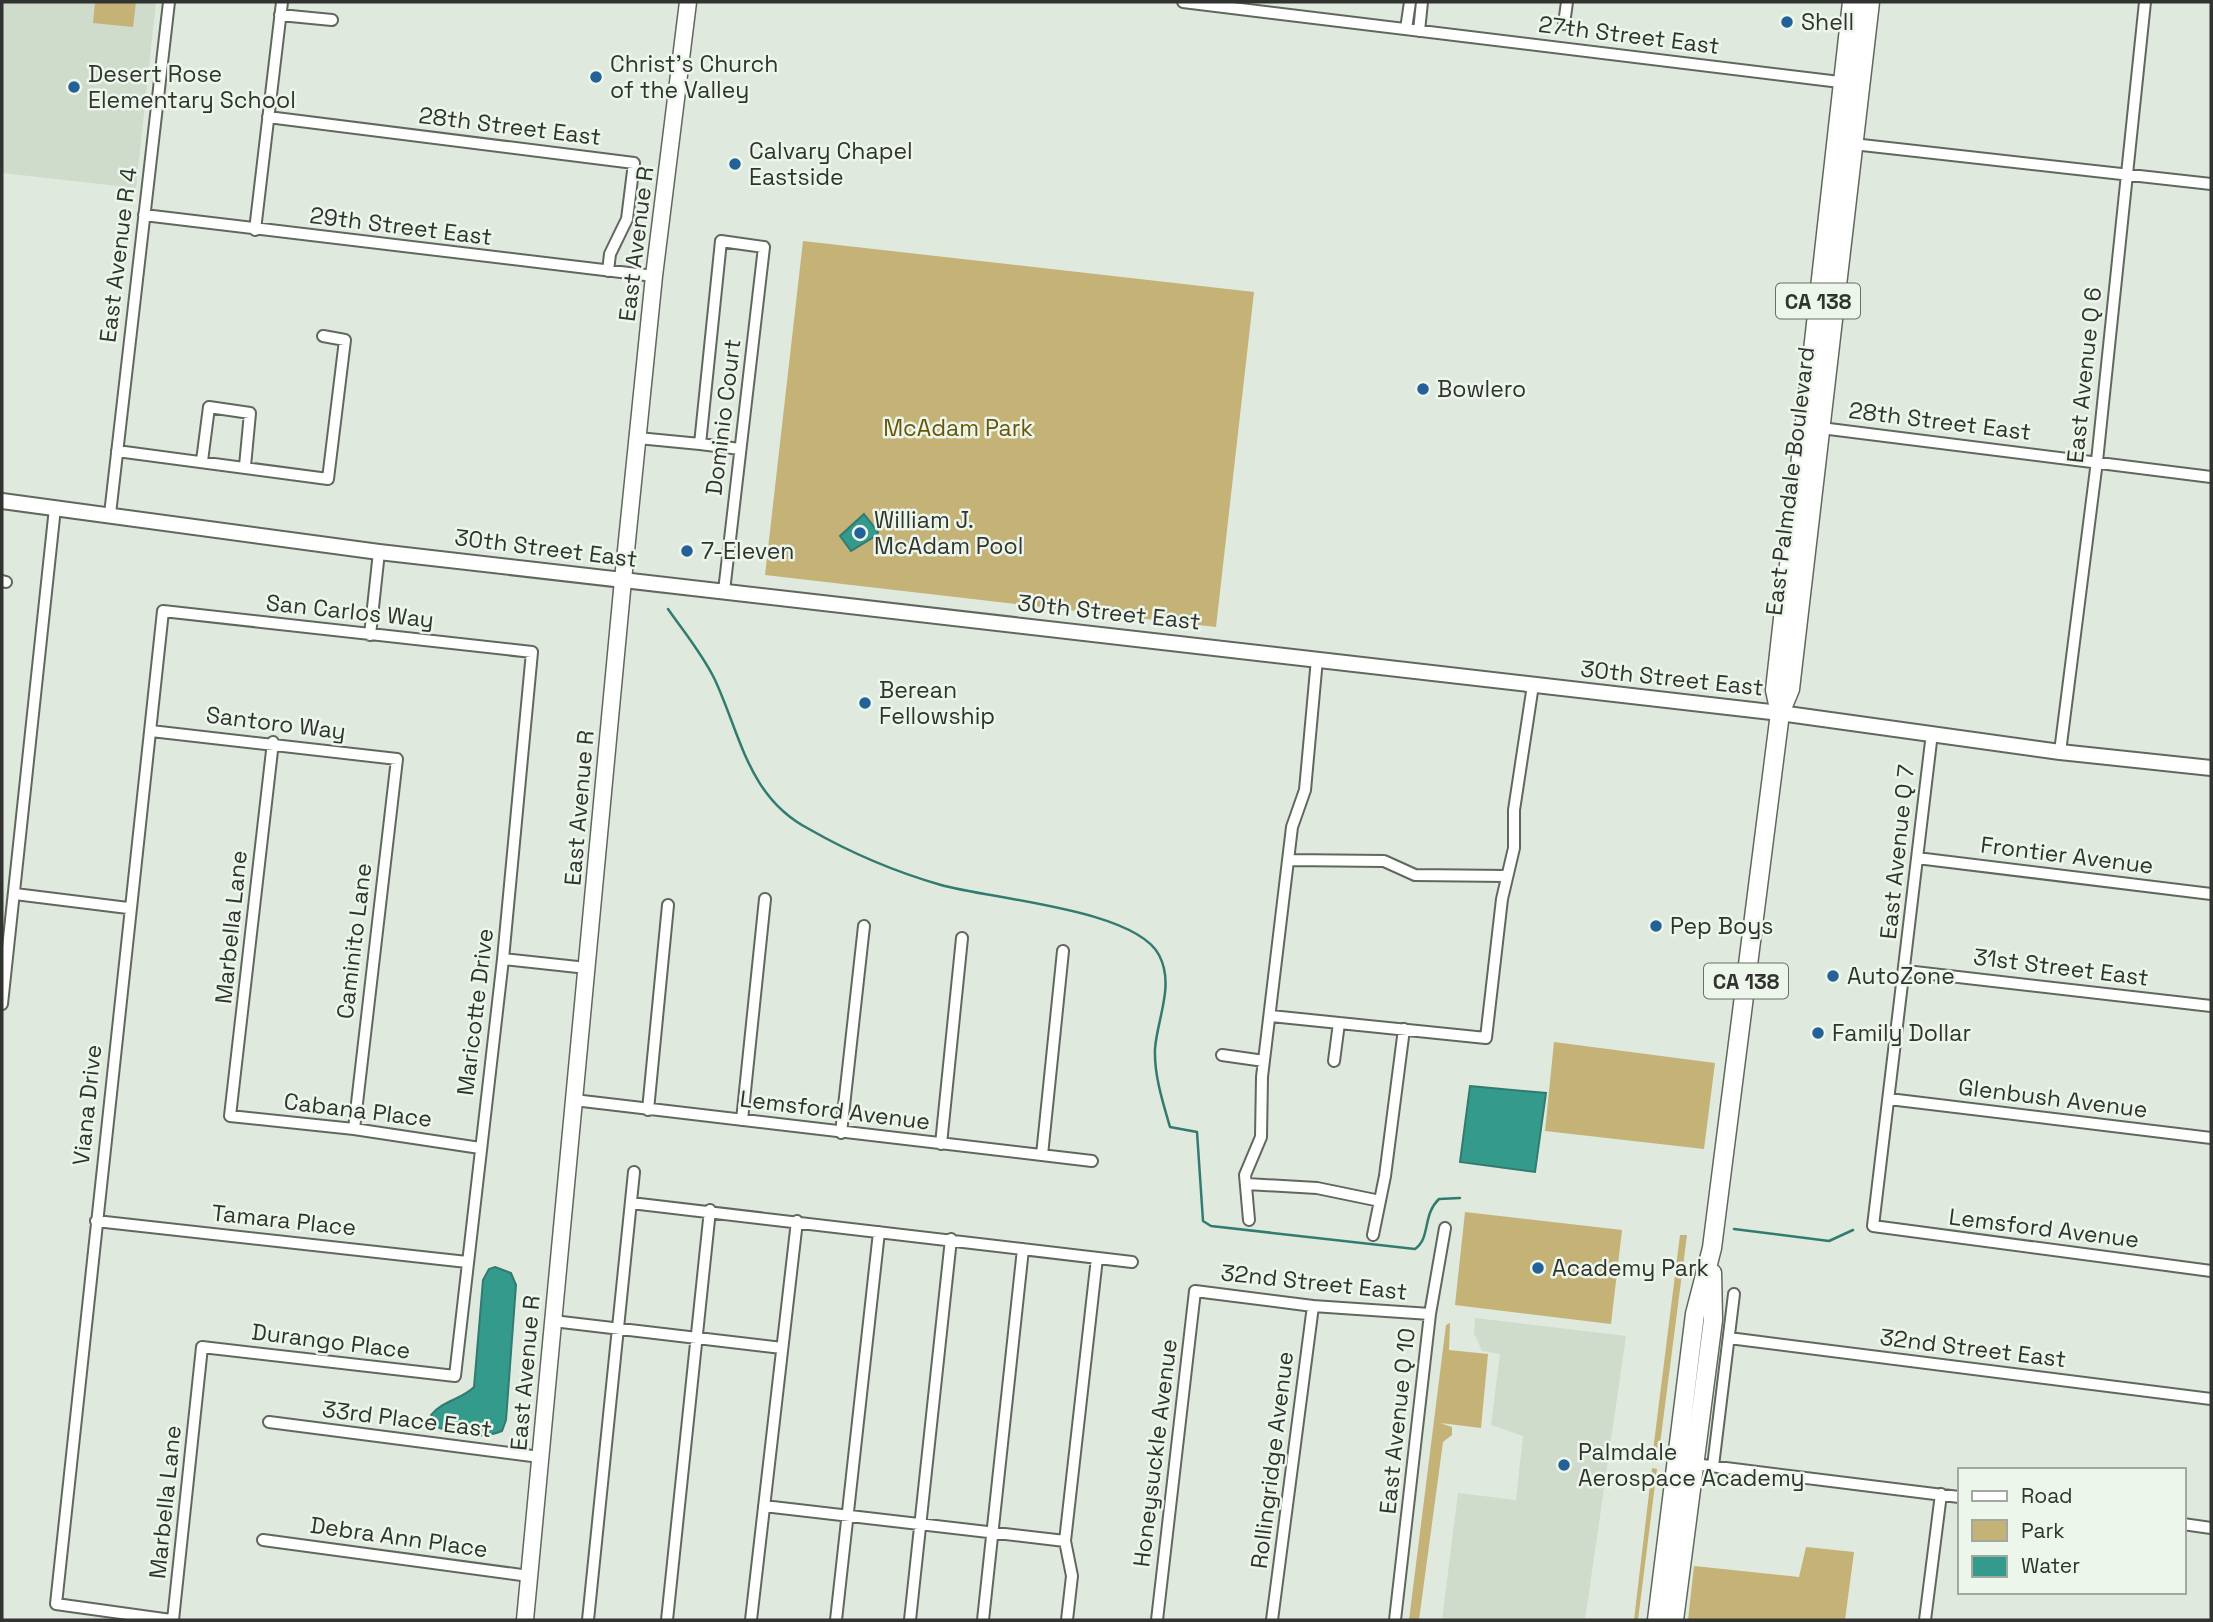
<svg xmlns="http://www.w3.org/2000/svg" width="2213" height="1622" font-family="'Space Grotesk',sans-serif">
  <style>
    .built { fill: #cfdccb }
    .green { fill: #c4b277 }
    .water { fill: #339a8c; stroke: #327b70; stroke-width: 2 }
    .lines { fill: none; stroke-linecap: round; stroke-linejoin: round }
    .stream { stroke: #327b70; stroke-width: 2.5 }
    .minor-casing { stroke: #60685e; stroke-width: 14 }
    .tertiary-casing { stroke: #60685e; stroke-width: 18 }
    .secondary-casing { stroke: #60685e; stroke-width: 19 }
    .trunk-casing { stroke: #60685e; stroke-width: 21 }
    .minor { stroke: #fff; stroke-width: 10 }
    .tertiary { stroke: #fff; stroke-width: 14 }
    .secondary { stroke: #fff; stroke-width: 16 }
    .trunk { stroke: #fff; stroke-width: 18 }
    .poi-dot { fill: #246198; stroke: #edf6eb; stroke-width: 2.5 }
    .labels { text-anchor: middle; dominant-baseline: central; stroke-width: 5; stroke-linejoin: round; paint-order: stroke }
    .shield { fill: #edf6eb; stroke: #696e67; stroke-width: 2 }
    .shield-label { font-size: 21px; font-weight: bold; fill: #30332f }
    .poi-label { font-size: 23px; fill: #30332f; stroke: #edf6eb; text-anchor: start }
    .street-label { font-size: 23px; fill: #30332f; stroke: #edf6eb }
    .park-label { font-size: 23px; fill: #685509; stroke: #edf6eb }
  </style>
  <rect width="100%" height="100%" fill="#e0e9dd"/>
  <path class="built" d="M2 2H156L136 188 2 173Z
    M1475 1318 1626 1336 1585 1620H1442L1458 1493 1516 1500 1523 1436 1491 1425 1500 1354 1482 1351 1474 1333Z"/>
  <path class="green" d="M95 2H136L133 27 93 23Z
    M803 241 1254 292 1216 627 765 575Z
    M1554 1042 1715 1063 1704 1149 1545 1131Z
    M1465 1212 1622 1230 1611 1324 1455 1305Z
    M1680 1235H1687L1659 1452 1653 1451Z
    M1450 1323 1449 1350 1488 1354 1481 1428 1440 1423 1452 1427V1435L1443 1442 1419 1620H1409L1446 1325Z
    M1652 1468 1657 1469 1638 1620H1634Z
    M1806 1547 1854 1552 1845 1620H1688L1694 1566 1799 1577Z"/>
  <path class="water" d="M864 514 878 532 877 535 851 551 840 536Z
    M1470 1086 1546 1093 1535 1172 1460 1162Z
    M495 1267 511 1273 516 1285 506 1420 502 1431C480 1440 456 1434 434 1426L431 1415C443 1400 461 1400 474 1387L483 1280 489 1269Z"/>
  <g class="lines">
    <path class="stream" d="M668 609C684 632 703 655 715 680 741 736 748 797 809 829 849 852 896 872 941 885 990 899 1135 909 1159 955 1175 985 1157 1019 1155 1049 1154 1075 1163 1103 1170 1127L1197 1132 1203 1221 1211 1226 1415 1249C1431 1238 1422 1215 1439 1199L1460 1198
      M1734 1229 1829 1241 1853 1230"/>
    <g class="minor-casing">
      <path id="minor" d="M1183 2 1848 83
        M280 15 332 20
        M1564 24 1567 2
        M1406 29 1410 2
        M1419 31 1422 2
        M268 117 634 163 627 219 610 254 608 271
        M1853 144 2211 184
        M144 215 654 276
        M255 230 282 2
        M1821 428 2211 477
        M638 438 700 444
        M117 451 328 479 345 340 323 336
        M202 461 209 407 250 413 245 466
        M110 514 169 2
        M2 581 6 582
        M724 591 764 247 721 241 700 444 740 449
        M370 635 379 552
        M151 731 397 759 354 1129
        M1932 733 1873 1226 2211 1271
        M273 742 230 1116 354 1129 480 1148
        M2060 752 2097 461 2145 2
        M1917 858 2211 894
        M1289 860 1384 861 1415 875 1507 876
        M15 894 128 908
        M503 959 587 968
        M1906 971 2211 1006
        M2 1004 55 508
        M1271 1016 1486 1038 1502 899 1514 848V810L1533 685
        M1222 1055 1264 1061
        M1334 1061 1339 1023
        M1889 1099 2211 1138
        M574 1100 1092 1161
        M648 1110 668 905
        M742 1120 765 899
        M841 1133 864 926
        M941 1144 962 938
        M1042 1155 1063 951
        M1247 1184 1317 1188 1380 1201
        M631 1203 1132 1262
        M1249 1220 1245 1175 1261 1137 1262 1077 1292 827 1305 790 1317 659
        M96 1221 467 1262
        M1373 1235 1385 1176 1404 1029
        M553 1321 782 1348
        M1729 1338 2211 1399
        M269 1422 540 1457
        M1694 1464 1959 1497
        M1713 1466 1734 1294
        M764 1506 1065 1541
        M2183 1524 2211 1528
        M263 1540 529 1576
        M171 1620 56 1604 163 611 532 652 503 959 455 1376 202 1347 173 1620
        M588 1620 634 1172
        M667 1620 710 1210
        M751 1620 797 1221
        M836 1620 879 1232
        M910 1620 951 1239
        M983 1620 1023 1249
        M1067 1620 1072 1576 1065 1541 1097 1258
        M1157 1620 1195 1291 1313 1306 1430 1314
        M1272 1620 1313 1306
        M1395 1620 1430 1314 1445 1228
        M1925 1620 1941 1494"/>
    </g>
    <g class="tertiary-casing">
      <path id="tertiary" d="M2 501 379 552 1780 713 2060 752 2211 768"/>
    </g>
    <g class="secondary-casing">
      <path id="secondary" d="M525 1620 623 580 654 276 688 2"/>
    </g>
    <g class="trunk-casing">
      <path id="trunk" d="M1780 713 1775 690 1852 2
        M1657 1620 1695 1314 1712 1248 1780 713 1790 689 1870 2
        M1674 1620 1713 1320 1712 1273"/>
    </g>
    <use href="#minor" class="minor"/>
    <use href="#tertiary" class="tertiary"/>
    <use href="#secondary" class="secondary"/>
    <use href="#trunk" class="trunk"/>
  </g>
  <g class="poi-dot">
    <circle cx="1787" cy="22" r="7"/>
    <circle cx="596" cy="77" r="7"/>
    <circle cx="74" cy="87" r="7"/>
    <circle cx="735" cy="164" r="7"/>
    <circle cx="1423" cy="389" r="7"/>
    <circle cx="860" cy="533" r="7"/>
    <circle cx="687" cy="551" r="7"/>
    <circle cx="865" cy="703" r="7"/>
    <circle cx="1656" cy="926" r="7"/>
    <circle cx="1833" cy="976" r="7"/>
    <circle cx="1818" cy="1033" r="7"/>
    <circle cx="1538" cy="1268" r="7"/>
    <circle cx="1564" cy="1465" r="7"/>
  </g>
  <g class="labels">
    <g class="shield">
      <rect x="1776" y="283.5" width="84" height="35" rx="5"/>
      <rect x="1704" y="963.5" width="84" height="35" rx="5"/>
    </g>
    <g class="shield-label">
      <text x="1818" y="301">CA 138</text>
      <text x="1746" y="981">CA 138</text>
    </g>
    <g class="poi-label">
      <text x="1801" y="22">Shell</text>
      <text x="610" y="64">Christ's Church<tspan x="610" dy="26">of the Valley</tspan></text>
      <text x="88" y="74">Desert Rose<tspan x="88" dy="26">Elementary School</tspan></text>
      <text x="749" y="151">Calvary Chapel<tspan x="749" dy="26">Eastside</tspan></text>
      <text x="1437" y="389">Bowlero</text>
      <text x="874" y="520">William J.<tspan x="874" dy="26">McAdam Pool</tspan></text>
      <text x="701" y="551">7-Eleven</text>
      <text x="879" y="690">Berean<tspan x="879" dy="26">Fellowship</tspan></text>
      <text x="1670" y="926">Pep Boys</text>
      <text x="1847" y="976">AutoZone</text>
      <text x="1832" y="1033">Family Dollar</text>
      <text x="1552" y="1268">Academy Park</text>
      <text x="1578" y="1452">Palmdale<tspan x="1578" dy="26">Aerospace Academy</tspan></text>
    </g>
    <g class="street-label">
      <text transform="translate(1629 35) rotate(7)">27th Street East</text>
      <text transform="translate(510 126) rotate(7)">28th Street East</text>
      <text transform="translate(401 226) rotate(7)">29th Street East</text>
      <text transform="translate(636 244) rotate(-83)">East Avenue R</text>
      <text transform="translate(118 255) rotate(-83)">East Avenue R 4</text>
      <text transform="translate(2084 375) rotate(-84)">East Avenue Q 6</text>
      <text transform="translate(723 417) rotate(-83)">Dominio Court</text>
      <text transform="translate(1940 421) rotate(7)">28th Street East</text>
      <text transform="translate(1790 481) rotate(-83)">East Palmdale Boulevard</text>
      <text transform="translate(546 548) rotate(7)">30th Street East</text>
      <text transform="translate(350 611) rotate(6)">San Carlos Way</text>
      <text transform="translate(1109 612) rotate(6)">30th Street East</text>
      <text transform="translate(1672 678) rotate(6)">30th Street East</text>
      <text transform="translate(276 723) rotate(7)">Santoro Way</text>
      <text transform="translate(579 808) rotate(-85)">East Avenue R</text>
      <text transform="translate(1897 852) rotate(-84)">East Avenue Q 7</text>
      <text transform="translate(2067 855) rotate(7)">Frontier Avenue</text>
      <text transform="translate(231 927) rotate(-84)">Marbella Lane</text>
      <text transform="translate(354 941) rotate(-83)">Caminito Lane</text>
      <text transform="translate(2061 967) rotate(7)">31st Street East</text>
      <text transform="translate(475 1012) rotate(-83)">Maricotte Drive</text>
      <text transform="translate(2053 1098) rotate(7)">Glenbush Avenue</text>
      <text transform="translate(87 1105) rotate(-84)">Viana Drive</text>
      <text transform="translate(358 1110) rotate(7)">Cabana Place</text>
      <text transform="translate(835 1110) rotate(7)">Lemsford Avenue</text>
      <text transform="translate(284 1220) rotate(6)">Tamara Place</text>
      <text transform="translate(2044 1228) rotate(7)">Lemsford Avenue</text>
      <text transform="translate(1314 1282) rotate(6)">32nd Street East</text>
      <text transform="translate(331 1341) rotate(7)">Durango Place</text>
      <text transform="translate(1973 1348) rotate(7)">32nd Street East</text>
      <text transform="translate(525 1373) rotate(-85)">East Avenue R</text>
      <text transform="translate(407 1419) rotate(7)">33rd Place East</text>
      <text transform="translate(1397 1421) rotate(-84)">East Avenue Q 10</text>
      <text transform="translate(1155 1453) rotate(-83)">Honeysuckle Avenue</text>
      <text transform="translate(1272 1460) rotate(-83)">Rollingridge Avenue</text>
      <text transform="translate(165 1502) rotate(-84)">Marbella Lane</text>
      <text transform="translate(399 1537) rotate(8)">Debra Ann Place</text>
    </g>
    <g class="park-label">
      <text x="958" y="428">McAdam Park</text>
    </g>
  </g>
  <rect width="2213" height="1622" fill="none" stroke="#30332f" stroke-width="7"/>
  <rect x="1958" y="1468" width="228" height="126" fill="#edf6eb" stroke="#a1a8a0" stroke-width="2"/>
  <rect x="1972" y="1491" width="35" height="10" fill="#ffffff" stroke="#a1a8a0" stroke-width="2"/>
  <text x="2021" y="1503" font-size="21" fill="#30332f">Road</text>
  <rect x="1972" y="1520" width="35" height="21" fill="#c4b277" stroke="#a1a8a0" stroke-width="2"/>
  <text x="2021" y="1538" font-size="21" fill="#30332f">Park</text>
  <rect x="1972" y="1556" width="35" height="21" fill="#339a8c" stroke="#a1a8a0" stroke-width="2"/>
  <text x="2021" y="1573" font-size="21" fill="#30332f">Water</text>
</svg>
